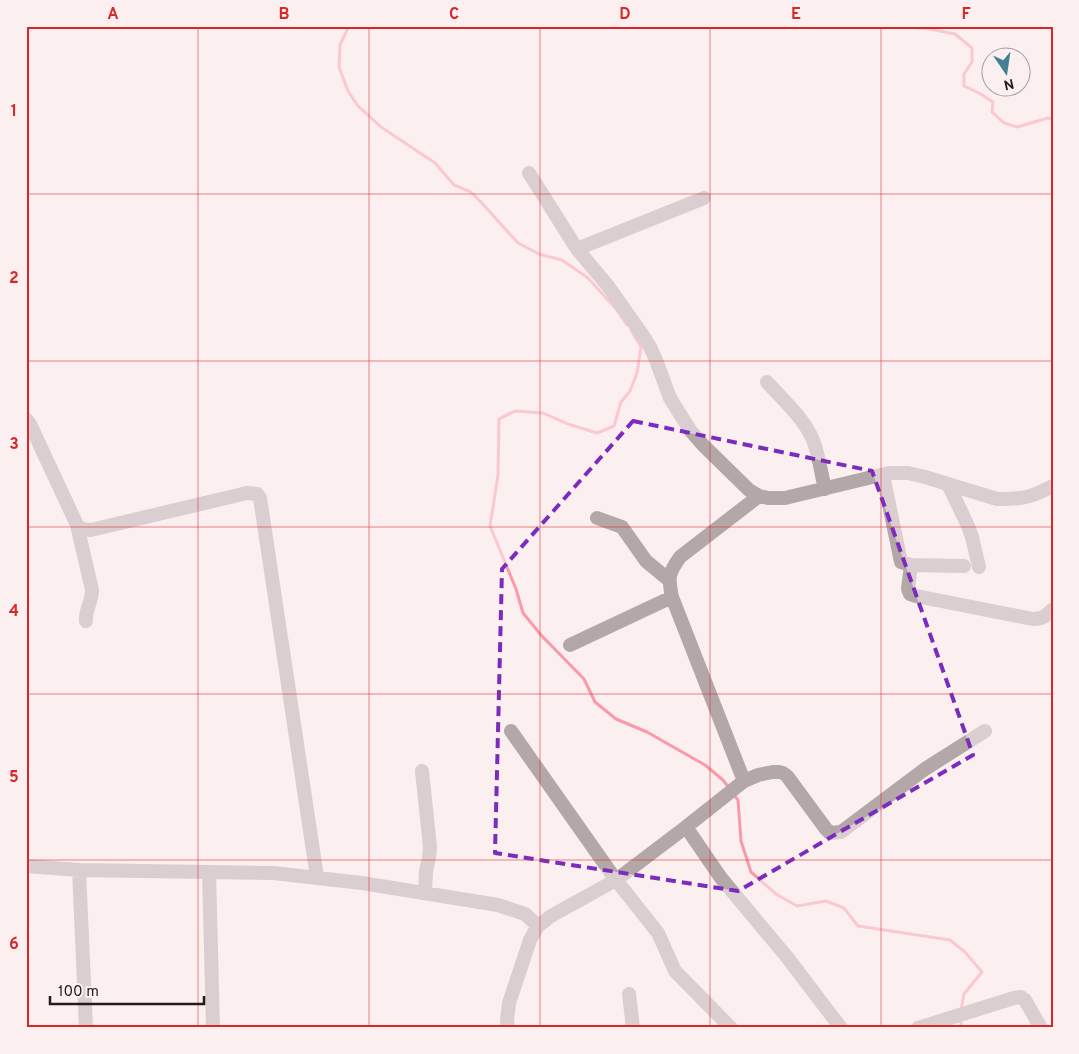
<svg xmlns="http://www.w3.org/2000/svg" width="1079" height="1054" font-family="Overpass,sans-serif">
  <style>
    .lines { fill: none; stroke-linecap: round; stroke-linejoin: round }
    .stream { stroke: #fc99a9; stroke-width: 3 }
    .minor { stroke: #b4a7a8; stroke-width: 14 }
    .marked { fill: none; stroke: #7b2cbf; stroke-width: 4; stroke-dasharray: 10 6; stroke-linejoin: round }
    .grid { fill: none; stroke: #d62828; stroke-width: 1; stroke-opacity: 0.55 }
    .neatline { fill: none; stroke: #d62828; stroke-width: 2 }
    .grid-label { font-size: 16px; text-anchor: middle; font-weight: bold; fill: #d62828 }
  </style>
  <rect width="100%" height="100%" fill="#fbeff0"/>
  <g class="lines">
    <path class="stream" d="M349 26 340 45 339 67 348 91 358 106 381 127 435 163 454 185 471 192 480 201 518 243 539 254 562 260 588 278 616 309 627 325
      M898 26 930 29 955 34 972 48V62L964 74V86L979 93 993 102 992 112 1004 123 1017 127 1048 118 1053 119
      M631 330 641 347 637 373 630 391 621 402 614 426 597 433 568 424 543 413 515 411 499 419 498 475 490 526 516 589 523 613 541 635 584 679 595 702 616 719 647 732 705 765 723 780 729 788
      M734 795 738 800 741 841 751 872 776 894 797 906 826 901 844 908 858 926 950 940 965 952 982 972 964 994 961 1010
      M960 1019 962 1028"/>
    <path class="minor" d="M529 173 577 249 608 286 644 337 650 347 656 360 670 398 690 430 703 445 749 490 759 496 768 498H785L889 473H908L925 477 997 499C1011 499 1025 499 1038 493 1043 491 1048 488 1053 486
      M577 249 704 198
      M767 382C783 400 803 417 813 440 819 455 821 473 825 489
      M26 419 30 424 77 525 82 529 91 530 247 493 257 494 260 498 317 877
      M883 475 901 562 911 565 964 566
      M948 484 968 526 972 537 979 567
      M597 518 622 527 646 561 669 580
      M77 525 92 590C92 602 85 610 86 621
      M911 565 908 589 910 594 916 596 1033 619C1043 619 1046 616 1053 609
      M570 645 672 597
      M511 731 616 880 658 933 675 971 731 1028
      M422 771 430 847 429 858 426 871 425 892
      M744 781 672 597C668 577 668 574 680 557L759 496
      M686 827 721 878 787 957 841 1028
      M26 866 79 870 273 873 362 883 498 905 525 914 538 926
      M79 870 86 1028
      M209 872 213 1028
      M629 994 633 1028
      M508 1028 507 1021 509 1003 530 940 538 926 551 916 616 880 686 827 744 781 758 775 773 772H779L783 773 787 776 826 829 830 833 841 832 925 769 985 731
      M918 1028 1014 998 1021 997 1025 1000 1041 1028"/>
  </g>
  <path d="M0 0H1079V1054H0ZM633 421 872 471 973 755 738 891 495 853 502 569Z" fill="#fbeff0" fill-opacity=".55" fill-rule="evenodd"/>
  <path class="marked" d="M633 421 872 471 973 755 738 891 495 853 502 569Z"/>
  <path class="grid" d="M198 26V1028M369 26V1028M540 26V1028M710 26V1028M881 26V1028M26 194H1053M26 361H1053M26 527H1053M26 694H1053M26 860H1053"/>
  <rect width="1079" height="1054" fill="none" stroke="#fbeff0" stroke-width="55"/>
  <g transform="translate(1006 72) rotate(167)"><circle r="24" fill="#fbeff0" stroke="#a59a9b"/>
  <path d="M0-4L9 19L0 12L-9 19Z" fill="#408194"/>
  <text y="-8" font-size="14" font-weight="bold" text-anchor="middle" fill="#241a1b">N</text>
  </g>
  <path d="M50 996v8h154v-8" fill="none" stroke="#241a1b" stroke-width="2.5"/>
  <text x="58" y="996" font-size="15" fill="#241a1b" stroke="#fbeff0" stroke-width="4" paint-order="stroke">100 m</text>
  <rect x="28" y="28" width="1024" height="998" class="neatline"/>
  <g class="grid-label">
    <text x="113" y="19">A</text>
    <text x="284" y="19">B</text>
    <text x="454" y="19">C</text>
    <text x="625" y="19">D</text>
    <text x="796" y="19">E</text>
    <text x="966" y="19">F</text>
    <text x="14" y="116">1</text>
    <text x="14" y="283">2</text>
    <text x="14" y="449">3</text>
    <text x="14" y="616">4</text>
    <text x="14" y="782">5</text>
    <text x="14" y="949">6</text>
  </g>
</svg>
